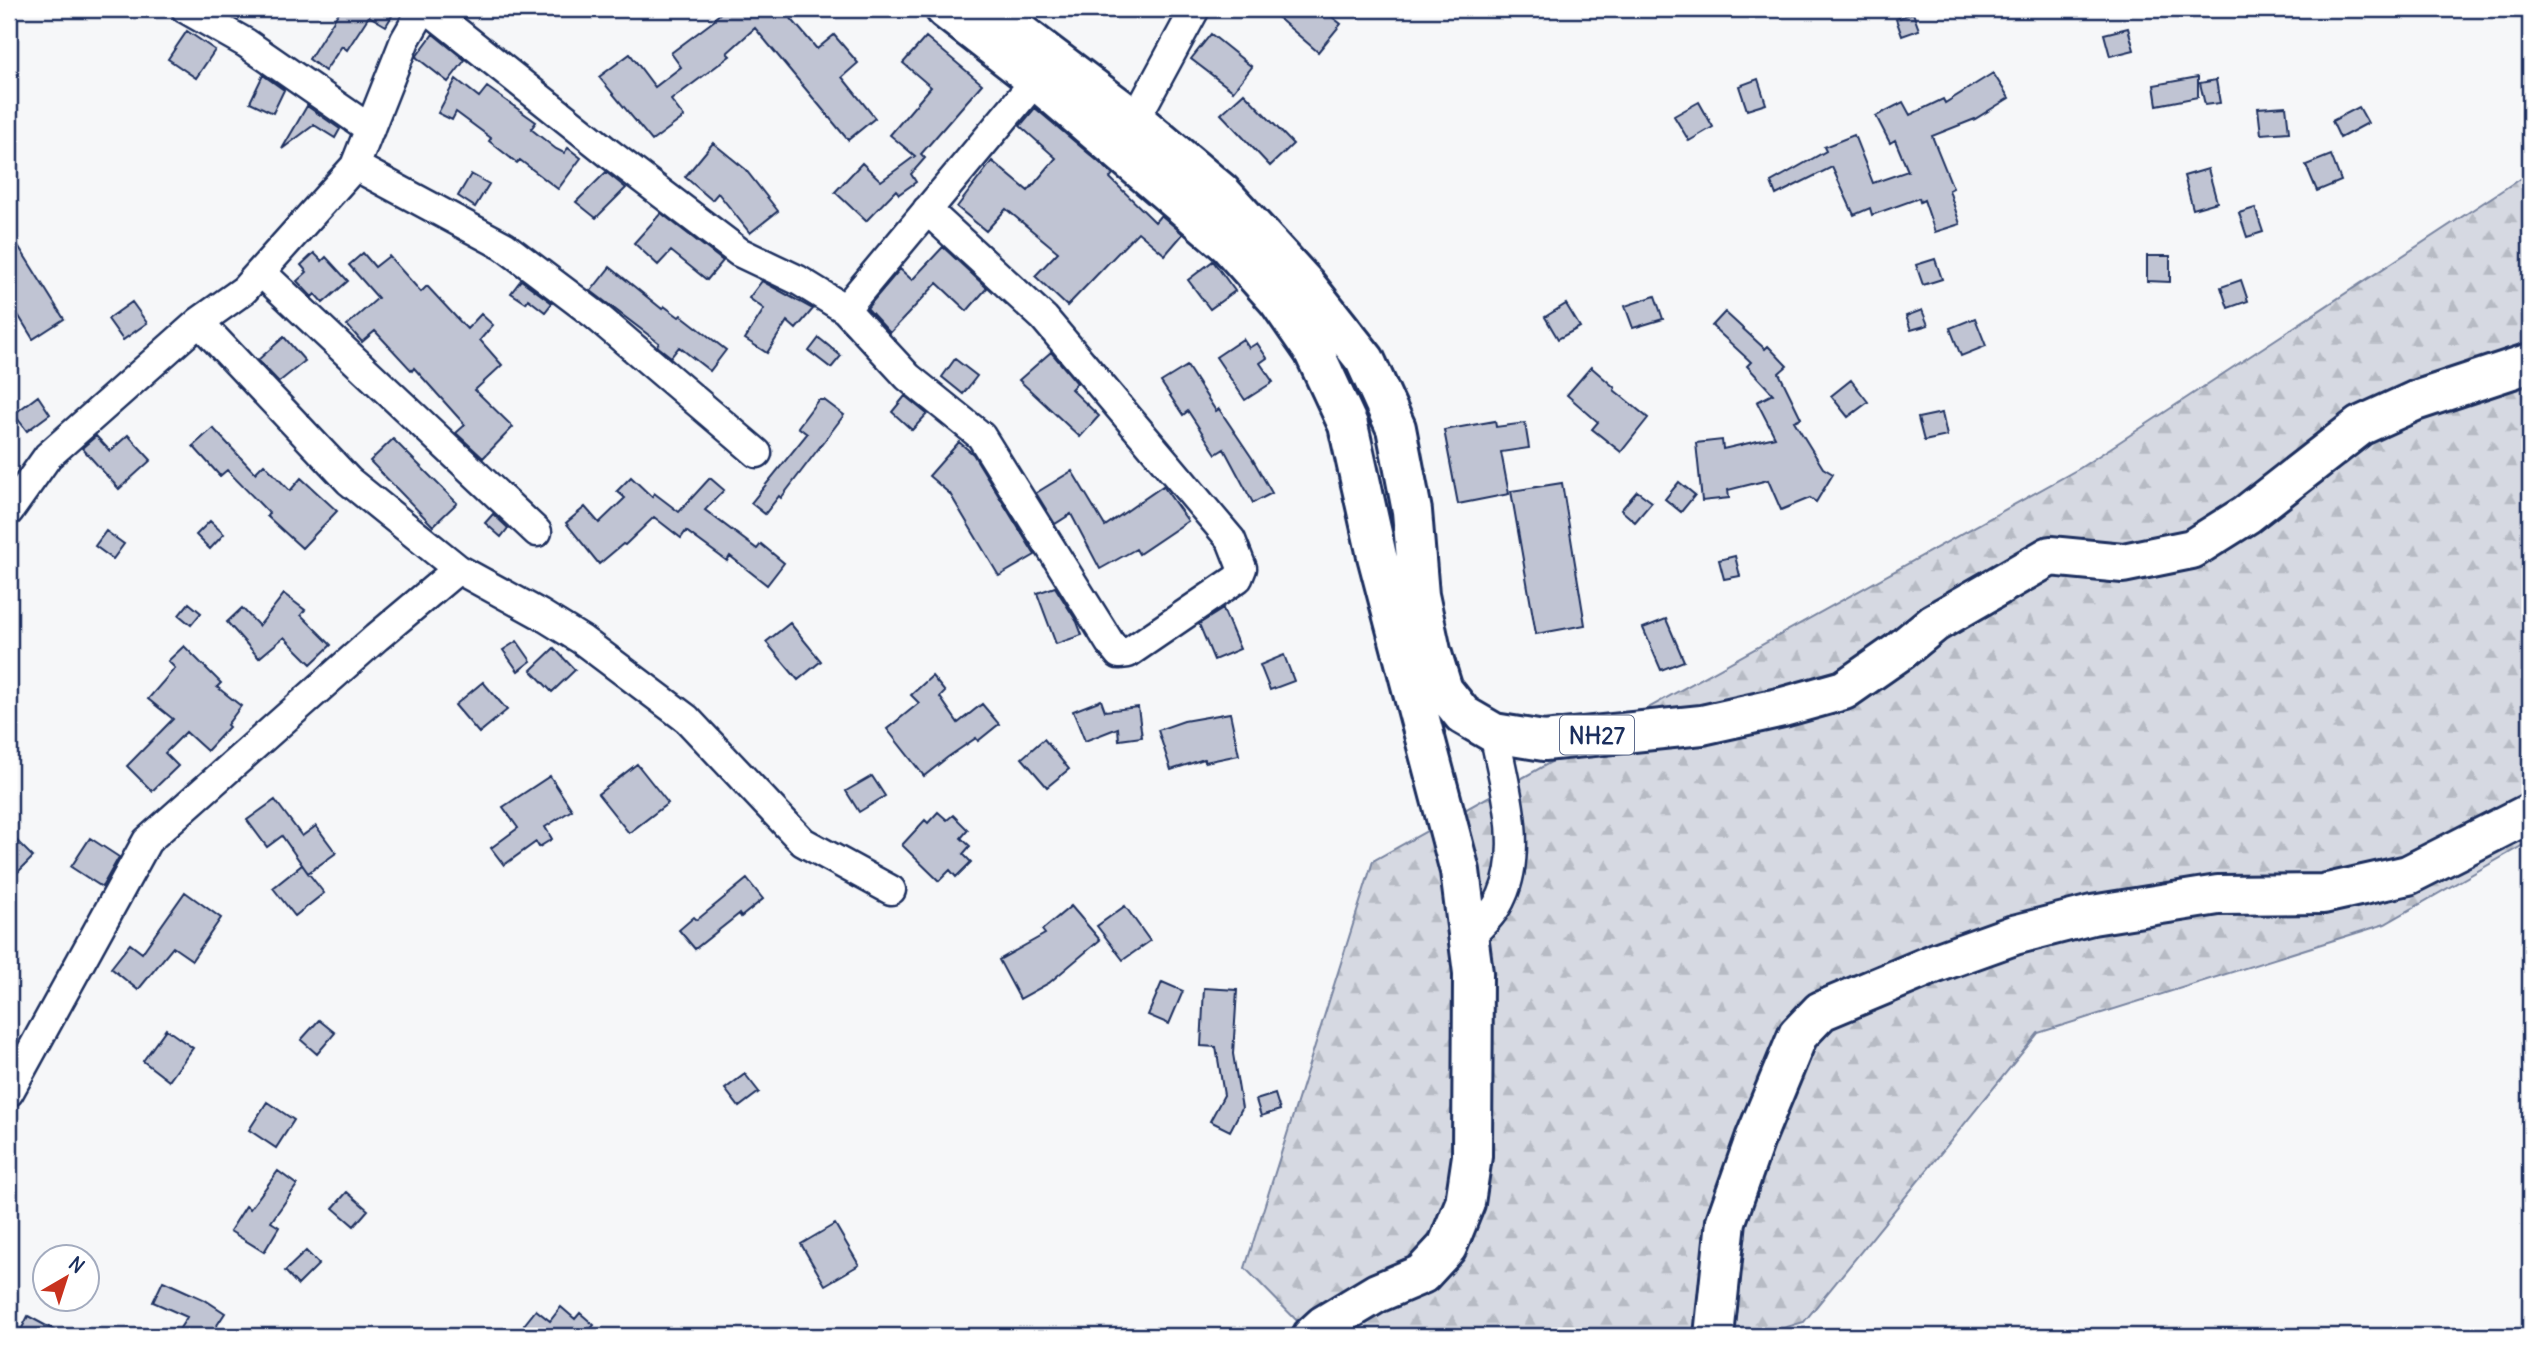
<svg xmlns="http://www.w3.org/2000/svg" width="2539" height="1345" font-family="Delius,sans-serif">
  <style>
    .forest { fill: url(#forest-firs); stroke: #7884a0; stroke-width: 2 }
    .building { fill: #c0c4d3; stroke: #1b2f5e; stroke-width: 2 }
    .lines { fill: none; stroke-linecap: round; stroke-linejoin: round }
    .minor-casing { stroke: #1b2f5e; stroke-width: 33 }
    .highway-casing { stroke: #1b2f5e; stroke-width: 44 }
    .minor { stroke: #fff; stroke-width: 28 }
    .highway { stroke: #fff; stroke-width: 38 }
    .labels { text-anchor: middle; dominant-baseline: central; stroke-width: 5; stroke-linejoin: round; paint-order: stroke }
    .shield { fill: #fff; stroke: #5f6d8e; stroke-width: 2 }
    .shield-label { font-size: 23px; font-weight: bold; fill: #1b2f5e }
  </style>
  <defs>
    <pattern id="forest-firs" width="22" height="20" patternUnits="userSpaceOnUse" patternTransform="scale(1.75)"><rect width="22" height="20" fill="#d6d9e2"/><path d="M5 1l3.5 6h-7zM16 11l3.5 6h-7z" fill="#b7bbc4"/></pattern>
  </defs>
  <rect width="100%" height="100%" fill="#f6f7f9"/>
  <filter id="ink" filterUnits="userSpaceOnUse"><feTurbulence type="fractalNoise" baseFrequency=".0143" numOctaves="2"/><feDisplacementMap in="SourceGraphic" scale="14" xChannelSelector="R" yChannelSelector="G"/><feConvolveMatrix kernelMatrix="1 2 1 2 8 2 1 2 1" color-interpolation-filters="sRGB"/></filter>
  <g filter="url(#ink)">
    <path class="forest" d="M2530 172V841L2385 924 2038 1033 1804 1322 1756 1336H1312L1245 1268 1373 861 2080 468Z"/>
    <path class="building" d="M341 9H396L386 26 369 16 347 50 342 46 325 71 309 59Z
      M725 9H783L817 49 834 35 858 63 842 77 875 118 848 140 755 28 727 53 730 56 671 100 684 117 652 141 599 77 630 54 655 87 681 67 671 53 715 20 714 19Z
      M1268 9H1322L1341 24 1318 52Z
      M1913 13 1919 30 1902 36 1896 19Z
      M2128 28 2134 50 2110 56 2104 34Z
      M187 31 215 50 196 78 168 59Z
      M433 34 465 60 448 82 416 57Z
      M1211 34 1252 67 1233 91 1191 59Z
      M926 37 982 84 921 154 925 158 911 174 916 182 899 194 896 190 866 221 835 192 862 163 881 181 915 156 890 135 931 87 903 63Z
      M1993 73 2009 98 1975 119 1932 136 1953 188 1949 190 1960 224 1935 232 1924 200 1920 202 1919 198 1872 215 1870 208 1854 215 1832 167 1776 195 1771 182 1826 151 1824 147 1854 135 1873 183 1908 171 1895 140 1890 143 1876 116 1903 102 1910 115 1943 99 1945 103Z
      M263 75 284 90 273 113 250 102Z
      M2198 77V97L2157 105 2154 85Z
      M456 79 479 97 487 87 536 122 531 129 556 149 564 153 568 148 581 158 558 189 520 160 517 163 489 141 491 138 456 112 452 120 438 113Z
      M1758 79 1766 104 1747 110 1739 86Z
      M2216 80 2220 103 2205 105 2200 83Z
      M1244 93 1293 144 1270 166 1221 114Z
      M1699 102 1713 127 1689 141 1674 116Z
      M307 106 340 129 335 138 314 125 282 149Z
      M2286 106 2289 132 2261 134 2258 108Z
      M2359 107 2368 123 2340 138 2332 121Z
      M1035 108 1113 174 1110 178 1155 222 1161 215 1183 234 1165 255 1138 232 1067 306 1035 276 1058 252 1006 209 986 231 957 207 992 161 1028 191 1056 158 1020 126Z
      M713 143 745 169 778 211 750 233 718 193 712 200 685 177Z
      M2331 155 2341 181 2317 191 2306 165Z
      M2208 169 2217 202 2193 209 2184 176Z
      M606 172 626 188 596 218 576 202Z
      M471 174 489 184 475 207 458 196Z
      M2255 208 2263 232 2247 237 2239 213Z
      M661 213 723 261 707 280 671 251 658 265 634 243Z
      M9 231 64 319 33 339 9 300Z
      M943 247 987 288 967 311 937 283 890 333 867 308 900 269 912 280Z
      M314 253 322 261 326 257 348 281 323 303 315 294 312 297 297 281 307 272 301 265Z
      M363 253 375 267 389 256 421 292 427 286 467 329 481 314 493 325 480 340 502 365 475 390 513 427 483 458 456 433 465 425 414 368 412 371 375 331 362 342 347 325 378 298 349 265Z
      M2147 256H2170V282L2147 281Z
      M1935 259 1942 279 1923 285 1916 265Z
      M1213 261 1235 291 1210 309 1188 280Z
      M610 267 662 309 664 306 679 317 681 315 726 350 710 371 679 347 671 357 657 346 659 343 591 291Z
      M521 280 552 303 545 312 528 299 526 303 511 293Z
      M2241 280 2248 301 2228 308 2221 287Z
      M762 281 813 309 796 329 787 321 767 353 745 339 764 309 749 298Z
      M1655 296 1663 319 1633 328 1625 306Z
      M132 302 147 323 123 340 108 319Z
      M1566 304 1580 327 1558 339 1545 317Z
      M1922 310 1928 325 1911 330 1906 316Z
      M1725 312 1765 349 1768 346 1787 366 1779 373 1801 418 1794 421 1823 468 1833 474 1816 502 1810 498 1781 510 1768 480 1728 490 1729 498 1702 501 1696 443 1722 440 1723 449 1775 437 1757 402 1773 394 1747 366 1751 362 1712 326Z
      M1975 318 1986 346 1961 356 1950 328Z
      M284 337 305 361 279 382 258 360Z
      M819 338 841 356 831 368 809 351Z
      M1243 339 1249 348 1257 343 1267 358 1260 363 1273 382 1245 400 1216 357Z
      M1051 352 1077 383 1071 389 1099 416 1080 437 1019 380Z
      M955 359 977 376 963 394 942 377Z
      M1187 366 1216 411 1219 409 1252 458 1272 493 1253 503 1224 449 1216 454 1188 411 1183 415 1161 382Z
      M1591 367 1615 388 1614 390 1648 418 1621 452 1592 429 1598 422 1567 395Z
      M1851 380 1868 402 1848 417 1831 396Z
      M38 396 50 414 27 431 14 414Z
      M905 396 927 414 912 430 892 412Z
      M818 400H824L844 415 781 498 779 496 765 514 751 503 807 434 798 427Z
      M1942 413 1947 436 1924 441 1918 418Z
      M1495 421 1496 427 1525 423 1529 448 1501 452 1509 494 1458 504 1444 430Z
      M213 428 255 473 264 464 290 491 301 478 337 511 302 548 267 516 269 513 227 470 220 476 193 446Z
      M128 435 151 460 119 489 82 448 96 436 110 451Z
      M393 439 457 503 433 526 370 461Z
      M959 442 973 454 1035 555 999 576 950 494 929 476Z
      M1072 471 1105 526 1163 486 1188 521 1139 554 1136 549 1100 569 1071 514 1055 524 1036 493Z
      M631 477 652 497 654 493 679 512 710 478 724 490 705 510 757 549 761 544 784 563 767 585 730 556 727 561 686 531 681 538 654 517 625 545 623 544 599 564 566 523 585 507 599 523 625 498 617 491Z
      M1679 482 1695 495 1681 512 1665 499Z
      M1562 483 1585 625 1536 634 1511 491Z
      M1637 491 1652 502 1635 522 1621 510Z
      M493 514 508 528 501 537 485 523Z
      M210 521 224 534 210 549 196 535Z
      M106 531 124 544 113 559 95 546Z
      M1735 556 1740 576 1724 579 1719 560Z
      M1055 587 1077 622 1082 635 1056 644 1037 593Z
      M284 594 305 610 301 615 331 645 311 664 284 637 259 658 227 622 242 608 259 626Z
      M189 603 201 613 191 625 179 615Z
      M1223 609 1240 649 1214 660 1199 624Z
      M1666 619 1684 661 1661 670 1643 628Z
      M790 623 821 661 798 680 766 642Z
      M517 641 531 661 518 671 503 650Z
      M184 646 221 683 217 687 241 706 227 725 229 727 207 751 186 732 165 753 178 766 152 791 127 766 173 719 148 699 175 668 168 661Z
      M554 648 575 670 552 692 531 670Z
      M1284 655 1294 681 1270 690 1260 665Z
      M932 676 945 692 940 697 958 723 982 704 999 724 978 741 976 738 948 757 924 776 887 729 919 703 911 695Z
      M483 682 507 710 479 733 455 705Z
      M1101 700 1105 711 1138 707 1142 737 1119 740 1118 728 1085 741 1073 711Z
      M1230 713 1239 755 1205 762 1204 759 1171 770 1158 730 1184 721Z
      M1044 739 1069 769 1047 787 1022 758Z
      M637 764 668 803 629 833 598 794Z
      M550 776 572 810 545 827 552 839 539 847 536 842 504 865 491 848 518 828 503 807Z
      M872 776 885 796 859 812 846 791Z
      M275 800 302 836 316 826 336 853 308 873 282 836 267 847 247 820Z
      M938 812 947 820 953 815 968 830 961 838 970 846 963 854 971 862 956 877 950 870 939 881 902 845 925 820 928 823Z
      M9 833 33 857 9 881Z
      M90 838 119 857 102 887 71 867Z
      M302 865 324 893 295 916 273 888Z
      M747 879 763 899 741 917 739 914 695 949 679 930 694 917 697 920Z
      M185 892 221 918 192 960 173 947 138 990 111 968 130 944 142 953Z
      M1071 906 1100 940 1049 983 1020 999 999 960 1045 934 1042 930Z
      M1125 906 1150 941 1123 960 1097 926Z
      M1162 982 1183 991 1169 1024 1148 1015Z
      M1204 988 1237 990 1233 1054 1242 1108 1230 1131 1210 1121 1224 1095 1216 1047 1201 1046Z
      M319 1020 335 1033 317 1054 301 1040Z
      M166 1029 193 1048 169 1081 143 1061Z
      M745 1074 759 1092 739 1107 725 1089Z
      M1275 1094 1280 1110 1261 1116 1256 1100Z
      M267 1102 294 1120 276 1148 249 1130Z
      M278 1171 297 1185 271 1222 279 1227 264 1252 230 1231 246 1206 250 1209Z
      M347 1192 368 1210 354 1226 333 1208Z
      M835 1224 859 1265 825 1285 801 1244Z
      M306 1251 319 1264 298 1285 285 1271Z
      M163 1281 205 1300 225 1313 210 1336H175L187 1317 153 1302Z
      M561 1307 575 1319 580 1313 594 1325 589 1331 596 1336H537L524 1325 536 1310 550 1321Z
      M28 1316 65 1336H18Z"/>
    <g class="lines">
      <g class="minor-casing">
        <path id="minor" d="M186 9 246 43 370 129
          M428 9 610 154 739 252 798 280 845 309 1036 80
          M1135 120 1195 9
          M355 166 504 246 594 314 757 453
          M261 272 537 532
          M845 309 908 377 981 436 1110 643 1119 654 1128 653 1238 578 1242 568 1231 540 1044 318 927 210
          M199 322 349 481 458 569 540 614 582 640 687 719 803 842 891 890
          M9 511 48 456 199 322 244 290 355 166 405 40 423 9
          M1469 938C1481 925 1495 913 1502 896 1524 848 1504 782 1494 733
          M9 1092 147 841 377 637 458 569"/>
      </g>
      <g class="highway-casing">
        <path id="highway" d="M945 9 1036 80 1229 245 1278 300 1314 352 1348 425 1377 556 1460 871 1473 973 1472 1156 1465 1203 1447 1247 1422 1274 1377 1293 1324 1325 1312 1336
          M988 9 1135 120 1221 192 1305 284 1365 360 1396 428 1412 511 1419 595 1431 651 1443 690 1463 715 1494 733 1544 741 1702 725 1783 707 1844 690 1900 651 1934 623 2050 556 2123 563 2192 549 2246 515 2360 426 2415 401 2530 363
          M1714 1336 1726 1221 1755 1139 1798 1035 1821 1011 1936 963 2014 935 2092 915 2218 895 2323 894 2408 875 2530 813"/>
      </g>
      <use href="#minor" class="minor"/>
      <use href="#highway" class="highway"/>
    </g>
  </g>
  <g class="labels">
    <rect class="shield" x="1560" y="715.5" width="74" height="39" rx="5"/>
    <g class="shield-label">
      <text x="1597" y="735">NH27</text>
    </g>
  </g>
  <rect width="2539" height="1345" fill="none" stroke="#fff" stroke-width="35"/>
  <rect x="18" y="18" width="2504" height="1310" fill="none" stroke="#1b2f5e" stroke-width="2.5" filter="url(#ink)"/>
  <g transform="translate(66 1278) rotate(39)"><circle r="33" fill="#ffffff" stroke="#a4acbf" stroke-width="2"/>
  <path d="M0-5L12 26L0 18L-12 26Z" fill="#c8321e"/>
  <text y="-10" font-size="19" font-weight="bold" text-anchor="middle" fill="#1b2f5e">N</text>
  </g>
</svg>
